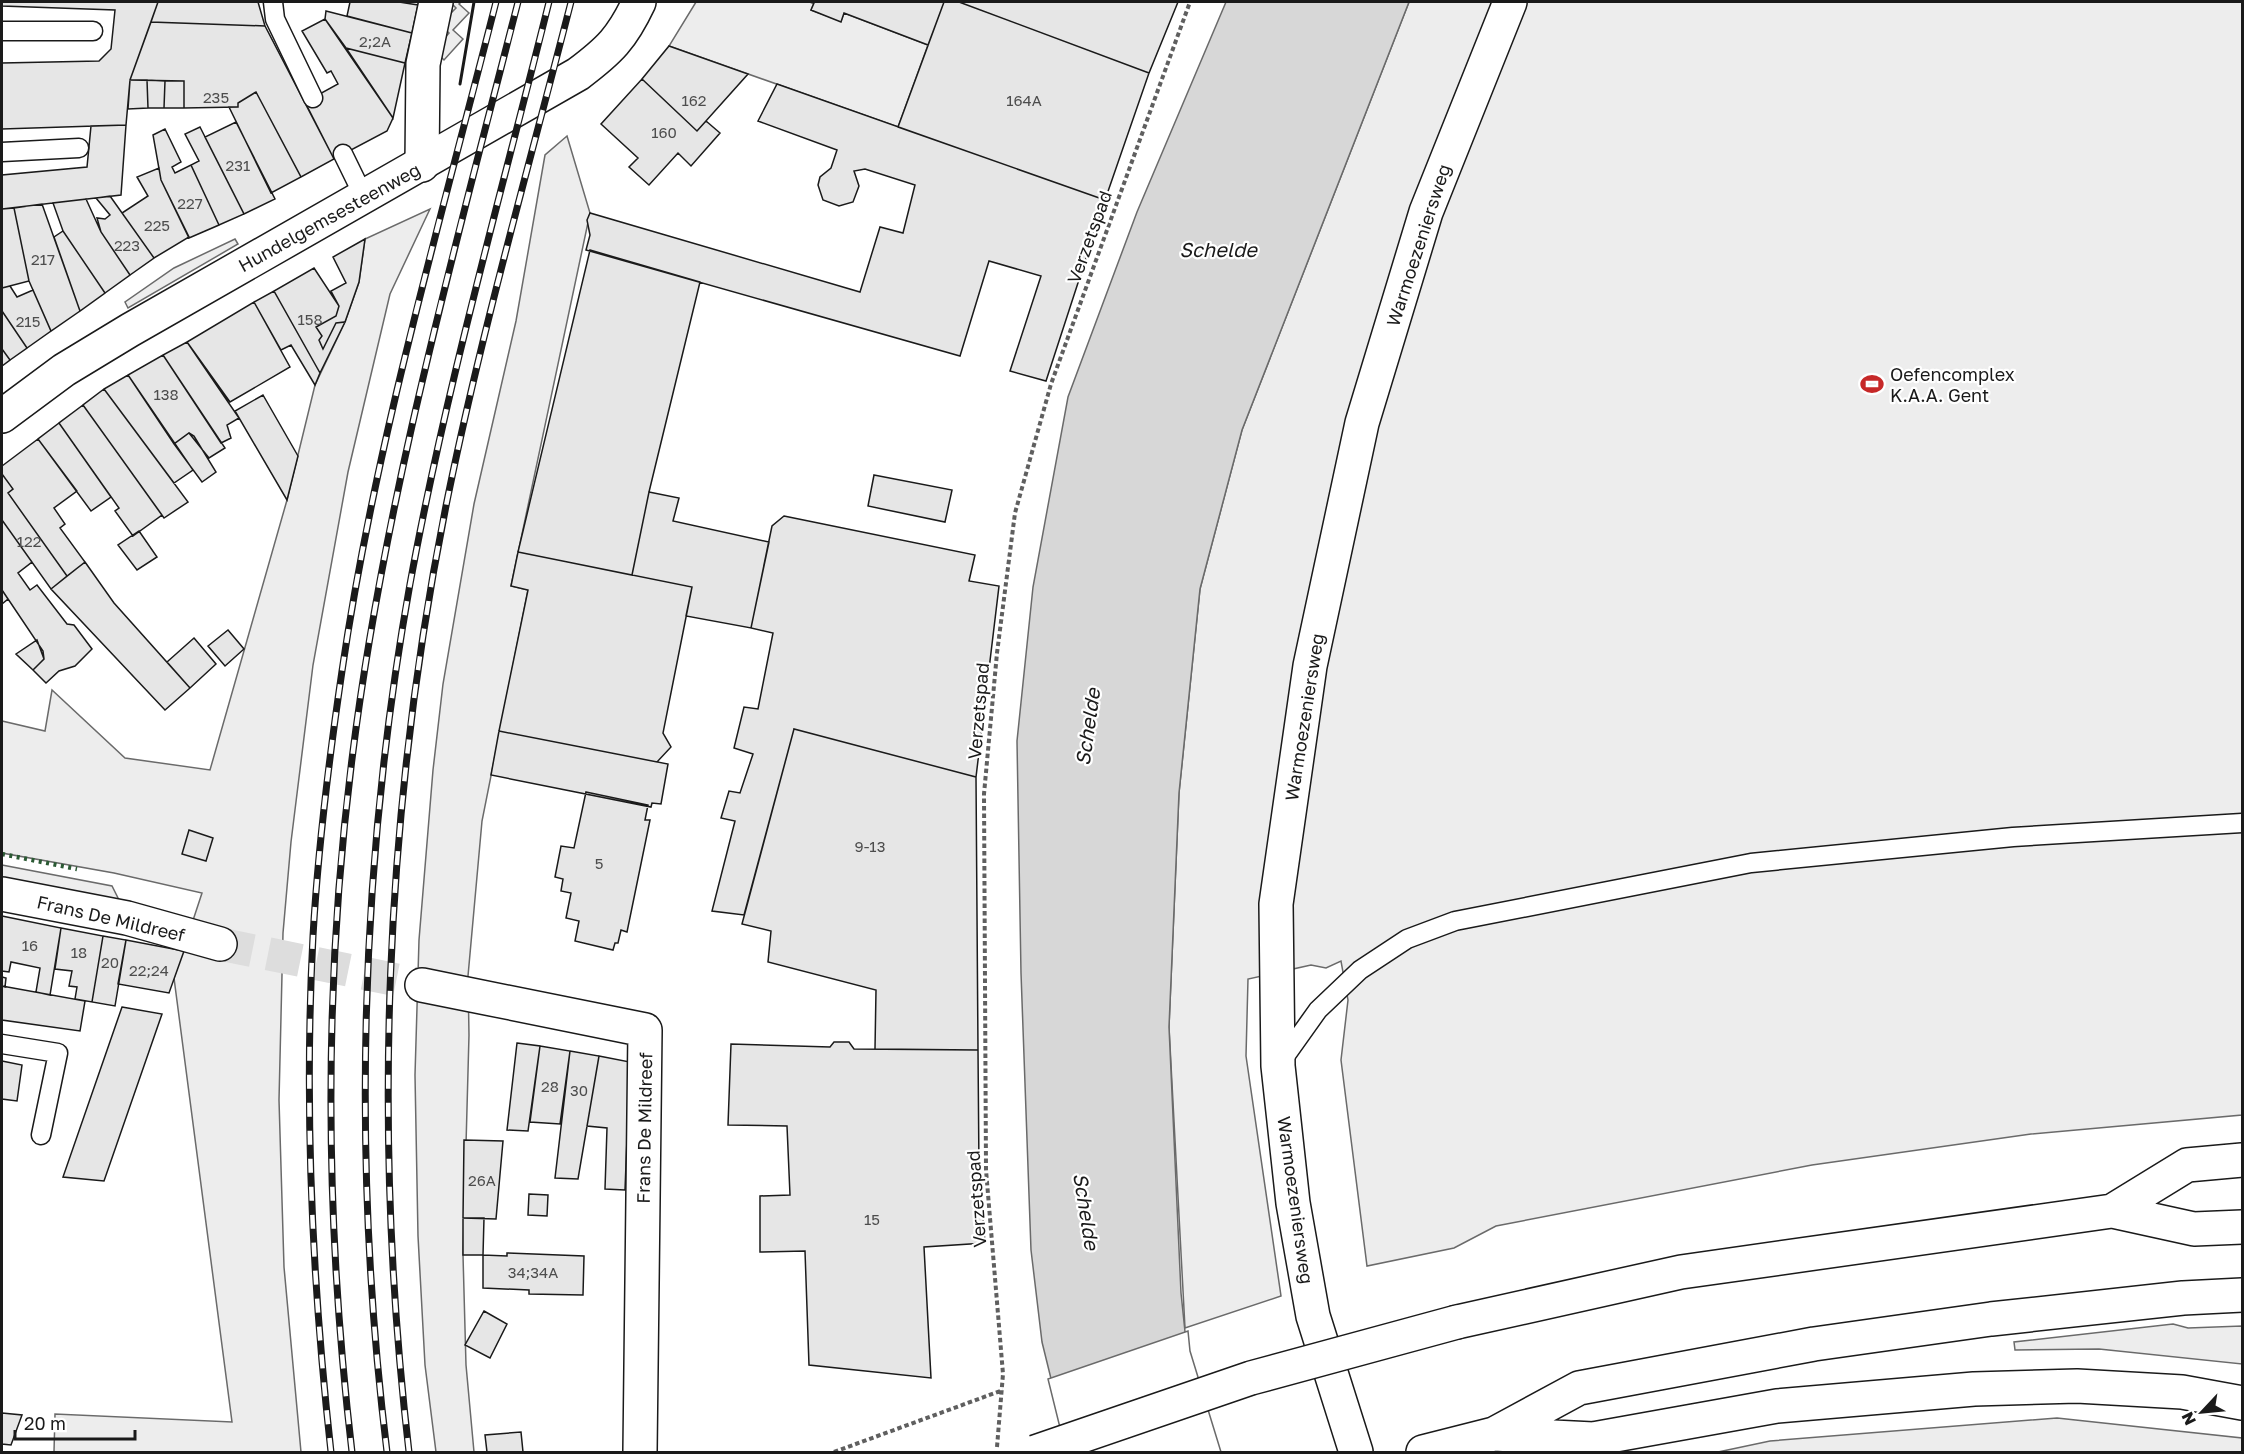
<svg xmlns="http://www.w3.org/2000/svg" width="2244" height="1454" font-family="'Golos Text',sans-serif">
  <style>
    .built { fill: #ededed; stroke: #6a6a6a; stroke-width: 1.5 }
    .water { fill: #d7d7d7; stroke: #6a6a6a; stroke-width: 1.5 }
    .pier { fill: #fff; stroke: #6a6a6a; stroke-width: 1.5 }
    .building { fill: #e6e6e6; stroke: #1a1a1a; stroke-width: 1.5 }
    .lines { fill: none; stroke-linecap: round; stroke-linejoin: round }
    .street-tunnel { stroke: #ddd; stroke-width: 33; stroke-dasharray: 33 16; stroke-linecap: butt }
    .lane-casing { stroke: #1a1a1a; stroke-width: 21 }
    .street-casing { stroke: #1a1a1a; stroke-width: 36 }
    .secondary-casing { stroke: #1a1a1a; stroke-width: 36 }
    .highway-casing { stroke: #1a1a1a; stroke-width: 36 }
    .path { stroke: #5f5f5f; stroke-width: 4; stroke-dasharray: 4.5 3; stroke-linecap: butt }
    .lane { stroke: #fff; stroke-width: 18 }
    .street { stroke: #fff; stroke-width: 33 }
    .secondary { stroke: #fff; stroke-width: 33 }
    .highway { stroke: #fff; stroke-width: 33 }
    .rail-casing { stroke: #1a1a1a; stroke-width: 7 }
    .rail { stroke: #fff; stroke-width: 4.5; stroke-dasharray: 14; stroke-linecap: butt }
    .highway-bridge-casing { stroke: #1a1a1a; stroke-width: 36; stroke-linecap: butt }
    .highway-bridge { stroke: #fff; stroke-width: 33 }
    .hedge { stroke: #2b5a34; stroke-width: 4.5; stroke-dasharray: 3 4.5; stroke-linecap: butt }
    .wall { stroke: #1a1a1a; stroke-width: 3 }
    .labels { text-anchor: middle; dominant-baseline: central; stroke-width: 4.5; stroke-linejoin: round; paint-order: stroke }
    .number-label { font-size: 15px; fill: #4d4d4d }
    .street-label { font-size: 18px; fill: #1a1a1a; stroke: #fff }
    .poi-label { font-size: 18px; fill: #1a1a1a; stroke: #fff; text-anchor: start }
    .water-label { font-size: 20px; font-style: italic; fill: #1a1a1a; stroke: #fff }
  </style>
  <rect width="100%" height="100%" fill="#fff"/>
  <path class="built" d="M450 2H461L459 4 469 13 453 30 463 39 444 60 434 50 449 33 440 24 456 8Z
    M696 2H809L814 3 811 10 841 21 844 13 928 45 898 127 669 46Z
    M1409 2H2242V1115L2031 1134 1812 1165 1496 1226 1454 1248 1367 1266 1341 1060 1348 1000 1341 961 1326 968 1311 965 1248 979 1246 1056 1281 1296 1185 1328 1169 1027 1179 793 1200 589 1242 430Z
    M567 136 590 213 511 586 528 590 482 821 468 976 469 1035 463 1255 466 1365 474 1452H436L425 1365 418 1236 415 1075 419 940 433 770 443 684 474 504 516 321 545 155Z
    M430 209 390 294 348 472 313 665 291 842 283 933 279 1100 284 1267 301 1452H54L55 1414 232 1422 174 978 202 893 114 873 2 853V721L45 731 52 690 125 758 210 770 287 500 315 385 345 322 359 282 365 239Z
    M235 239 238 244 128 308 125 302 174 268Z
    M2 865 112 886 119 900 2 878Z
    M2173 1324 2188 1328 2242 1326V1364L2099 1349 2015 1350 2014 1342Z
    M2057 1418 2242 1438V1452H1718L1770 1441Z"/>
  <path class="water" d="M1226 2H1409L1242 430 1200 589 1179 793 1169 1027 1181 1293 1187 1351 1069 1452 1042 1342 1031 1250 1021 973 1017 741 1033 587 1068 397 1137 212Z"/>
  <path class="pier" d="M1188 1331 1190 1351 1221 1452H1066L1048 1379Z"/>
  <path class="building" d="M2 2H158L130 80 126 125 2 129V63L99 61 111 49 115 10 2 6Z
    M158 2H258L265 26 151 22Z
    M350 2H399L418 5 412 33 347 16Z
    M399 2H419L418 5Z
    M809 2H944L928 45 844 13 841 22 811 10 814 3Z
    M944 2H959L1149 73 1105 200 898 127Z
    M959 2H1178L1149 73Z
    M326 11 412 33 405 63 346 48 325 19Z
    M325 19 393 118 387 131 334 159 305 102 338 84 331 71 327 73 302 31Z
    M151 22 265 26 334 159 301 177 256 92 238 103V107L184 108V81L130 80Z
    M669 46 748 74 697 131 642 79Z
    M346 48 405 63 393 118Z
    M642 79 697 131 706 121 720 133 691 166 678 153 649 185 629 167 638 158 601 124Z
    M130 80H147L148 108 128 109Z
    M147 80 165 81 164 108H148Z
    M165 81H184V108H164Z
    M777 84 1105 200 1046 381 1010 371 1041 276 989 261 960 356 586 250 590 235 587 220 590 213 860 292 880 227 903 233 915 185 865 169 854 171 859 186 853 202 839 206 823 200 818 185 820 177 831 168 837 150 758 121Z
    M256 92 301 177 271 193 229 107H238V103Z
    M236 122 275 199 244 214 205 137Z
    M126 125 121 195 2 209V175L87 167 91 126Z
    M200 127 244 214 219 225 191 165 199 161 185 134Z
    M165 129 181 162 172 167 175 173 191 165 219 225 189 238 161 180 153 135Z
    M159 168 161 180 189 237 154 258 122 213 148 196 137 177Z
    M110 196 154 258 130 275 101 232 97 218 105 219 110 215 96 198Z
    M86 199 101 232 130 275 105 293 63 231 53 203Z
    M42 204 80 311 51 331 29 281 14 208Z
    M14 208 29 281 2 288V209Z
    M63 231 105 293 80 311 54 237Z
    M365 239 359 282 345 322 336 323 323 349 319 340 322 336 316 327 336 316 339 306 331 291 346 283 333 257Z
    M590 250 700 282 649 492 632 575 518 552Z
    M314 268 339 306 336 316 316 327 322 336 319 340 323 349 336 323 345 322 320 373 274 291Z
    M10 286 17 297 33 290 51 331 27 348 2 311V288Z
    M274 291 320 373 315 385 291 345 281 350 254 302Z
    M254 302 290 367 230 402 187 342Z
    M2 311 27 348 10 360 2 349Z
    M187 342 239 418 227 425 231 438 221 443 163 355Z
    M2 349 10 360 2 366Z
    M163 355 225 448 209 458 189 433 174 444 128 375Z
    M128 375 193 470 174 483 104 389Z
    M104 389 188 502 164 518 83 405Z
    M263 395 298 456 287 500 235 411Z
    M83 405 162 515 133 536 115 511 119 508 59 423Z
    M59 423 111 497 91 511 38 439Z
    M189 433 194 436 216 472 202 482 174 444Z
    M38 439 77 491 54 508 65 524 60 528 85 562 67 576 8 493 13 489 2 474V466Z
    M2 474 13 489 8 493 67 576 51 589 2 520Z
    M874 475 952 490 945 522 868 506Z
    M649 492 679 498 673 521 769 542 751 628 686 616 692 587 632 575Z
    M784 516 975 555 969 581 999 586 976 777 794 729 744 915 712 911 735 821 721 818 729 791 740 793 753 754 734 748 744 707 758 709 773 633 751 628 772 526Z
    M2 520 32 562 18 573 30 590 37 585 67 624 74 625 92 649 75 666 59 671 46 683 33 670 44 659 43 651 2 590Z
    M139 531 157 557 137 570 118 545Z
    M518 552 692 587 663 733 671 747 657 762 499 731 528 590 511 586Z
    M85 562 114 603 190 688 165 710 51 589Z
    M2 590 8 599 2 604Z
    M228 630 244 649 225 666 208 646Z
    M194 638 216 664 190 688 167 662Z
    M37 640 44 659 33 670 16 654Z
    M794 729 976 777 978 1050 875 1049 876 990 768 962 771 931 742 924Z
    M499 731 668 764 661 804 652 803 651 807 491 775Z
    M586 792 648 805 645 820H650L627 932 621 930 618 943H615L613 950 575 941 579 921 566 918 571 893 561 891 563 879 555 877 561 846 574 848Z
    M189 830 213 838 206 861 182 854Z
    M2 916 61 928 50 995 36 992 40 968 11 962 9 972 2 971Z
    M61 928 103 936 92 1002 75 999 77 987 69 986 72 971 55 969Z
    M103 936 126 940 115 1006 92 1002Z
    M126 940 184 951 169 993 118 984Z
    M2 977 6 978 5 987 2 986Z
    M2 986 85 1001 80 1031 2 1020Z
    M122 1007 162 1014 104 1181 63 1177Z
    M834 1042H849L854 1049 978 1050 979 1171 985 1243 924 1247 931 1378 809 1365 805 1251 760 1252V1196L790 1195 787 1126 728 1125 731 1044 830 1047Z
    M517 1043 540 1046 528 1131 507 1130Z
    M540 1046 570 1051 560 1124 530 1122Z
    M570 1051 599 1056 578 1179 555 1178Z
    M599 1056 630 1062 625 1190 605 1189 607 1128 587 1126Z
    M2 1061 22 1065 17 1101 2 1099Z
    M464 1140 503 1141 496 1219 463 1218Z
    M529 1194 548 1195 547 1216 528 1215Z
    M463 1218H484L483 1255H463Z
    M507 1253 584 1256 583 1295 529 1294V1290L483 1288V1255L507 1256Z
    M484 1311 507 1324 490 1358 465 1345Z
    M2 1413 22 1415 11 1445 2 1444Z
    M521 1432 523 1452H487L485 1435Z"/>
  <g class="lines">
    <path class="street-tunnel" d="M220 944 422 985"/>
    <g class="lane-casing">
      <path id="lane" d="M273 2 275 19 313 98
        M2 31H93
        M2 152 79 148
        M343 154 364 197
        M2 1044 58 1053 41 1135
        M1281 1062 1318 1010 1360 970 1407 939 1455 921 1751 863 2013 837 2242 823"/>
    </g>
    <g class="street-casing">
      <path id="street" d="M422 165 423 64 436 2
        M2 894 127 918 220 944
        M422 985 645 1030 640 1452
        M1356 1452 1313 1316 1293 1203 1278 1066 1276 904 1310 666 1362 423 1426 212 1510 2"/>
    </g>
    <g class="secondary-casing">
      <path id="secondary" d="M2 416 64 370 130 330 578 74C610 50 622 38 639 2"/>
    </g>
    <g class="highway-casing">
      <path id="highway" d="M2112 1211 2187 1165 2242 1160
        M1457 1322 1681 1272 2112 1211 2194 1229 2242 1227
        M1494 1434 1593 1439 1777 1406 1974 1389 2077 1386 2182 1392 2242 1403
        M1423 1452 1494 1434 1579 1388 1814 1344 1991 1319 2183 1298 2242 1295"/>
    </g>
    <path class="path" d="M997 1447 1003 1374 986 1170 984 794 997 653 1015 513 1051 384 1190 2
      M834 1452 1003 1390"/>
    <use href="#lane" class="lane"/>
    <use href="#street" class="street"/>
    <use href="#secondary" class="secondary"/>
    <use href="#highway" class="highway"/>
    <g class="rail-casing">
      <path id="rail" d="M331 1452C312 1281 304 1108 313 936 318 848 329 759 342 671 375 445 440 223 496 2
        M352 1452C325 1222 323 989 352 759 384 502 454 252 518 2
        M387 1452C352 1166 359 868 410 584 446 387 501 195 549 2
        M409 1452C372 1135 384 810 448 496 482 330 529 166 571 2"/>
    </g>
    <use href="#rail" class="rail"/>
    <g class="highway-bridge-casing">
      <path id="highway-bridge" d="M1035 1452 1251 1378 1457 1322"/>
    </g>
    <use href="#highway-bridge" class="highway-bridge"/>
    <path class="hedge" d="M2 854 77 869"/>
    <path class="wall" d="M460 84 474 2"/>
  </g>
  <defs>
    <g id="stadium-bare" transform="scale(1.8)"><path d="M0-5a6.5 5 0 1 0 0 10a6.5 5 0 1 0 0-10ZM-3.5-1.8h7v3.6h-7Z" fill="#c62828" stroke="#fff" stroke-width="2.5" paint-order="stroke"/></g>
  </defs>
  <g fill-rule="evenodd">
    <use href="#stadium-bare" x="1872" y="384"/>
  </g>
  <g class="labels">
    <g class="number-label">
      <text x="375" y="41">2;2A</text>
      <text x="216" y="97">235</text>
      <text x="694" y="100">162</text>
      <text x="1024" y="100">164A</text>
      <text x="664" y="132">160</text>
      <text x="238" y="165">231</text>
      <text x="190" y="203">227</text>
      <text x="157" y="225">225</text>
      <text x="127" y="245">223</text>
      <text x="43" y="259">217</text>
      <text x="310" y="319">158</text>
      <text x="28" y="321">215</text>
      <text x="166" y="394">138</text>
      <text x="29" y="541">122</text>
      <text x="870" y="846">9-13</text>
      <text x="599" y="863">5</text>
      <text x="30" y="945">16</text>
      <text x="79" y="952">18</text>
      <text x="110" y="962">20</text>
      <text x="149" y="970">22;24</text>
      <text x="550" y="1086">28</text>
      <text x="579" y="1090">30</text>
      <text x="482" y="1180">26A</text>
      <text x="872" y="1219">15</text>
      <text x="533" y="1272">34;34A</text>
    </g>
    <g class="street-label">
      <text transform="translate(329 217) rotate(-29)">Hundelgemsesteenweg</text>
      <text transform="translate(1089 237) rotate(-70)">Verzetspad</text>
      <text transform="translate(1418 245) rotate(-72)">Warmoezeniersweg</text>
      <text transform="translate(978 711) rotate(-85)">Verzetspad</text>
      <text transform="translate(1304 717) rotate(-81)">Warmoezeniersweg</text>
      <text transform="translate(111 918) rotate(13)">Frans De Mildreef</text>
      <text transform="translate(644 1128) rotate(-89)">Frans De Mildreef</text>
      <text transform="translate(976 1199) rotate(-94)">Verzetspad</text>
      <text transform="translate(1296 1200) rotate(82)">Warmoezeniersweg</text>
    </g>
    <g class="poi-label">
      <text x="1890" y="374">Oefencomplex<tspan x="1890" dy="21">K.A.A. Gent</tspan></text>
    </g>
    <g class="water-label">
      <text x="1218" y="249">Schelde</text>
      <text transform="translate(1087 727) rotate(-82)">Schelde</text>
      <text transform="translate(1087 1211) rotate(81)">Schelde</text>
    </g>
  </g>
  <rect width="2244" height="1454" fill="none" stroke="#1a1a1a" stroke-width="6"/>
  <g transform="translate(2202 1412) rotate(244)" stroke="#ffffff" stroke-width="4.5" paint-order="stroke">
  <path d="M0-4.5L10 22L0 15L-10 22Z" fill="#1a1a1a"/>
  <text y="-9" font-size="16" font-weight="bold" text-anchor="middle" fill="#1a1a1a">N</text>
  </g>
  <path d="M15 1430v9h120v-9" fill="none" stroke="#1a1a1a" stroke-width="3"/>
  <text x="24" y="1430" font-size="18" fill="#1a1a1a" stroke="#ffffff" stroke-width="4.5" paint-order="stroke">20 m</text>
</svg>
